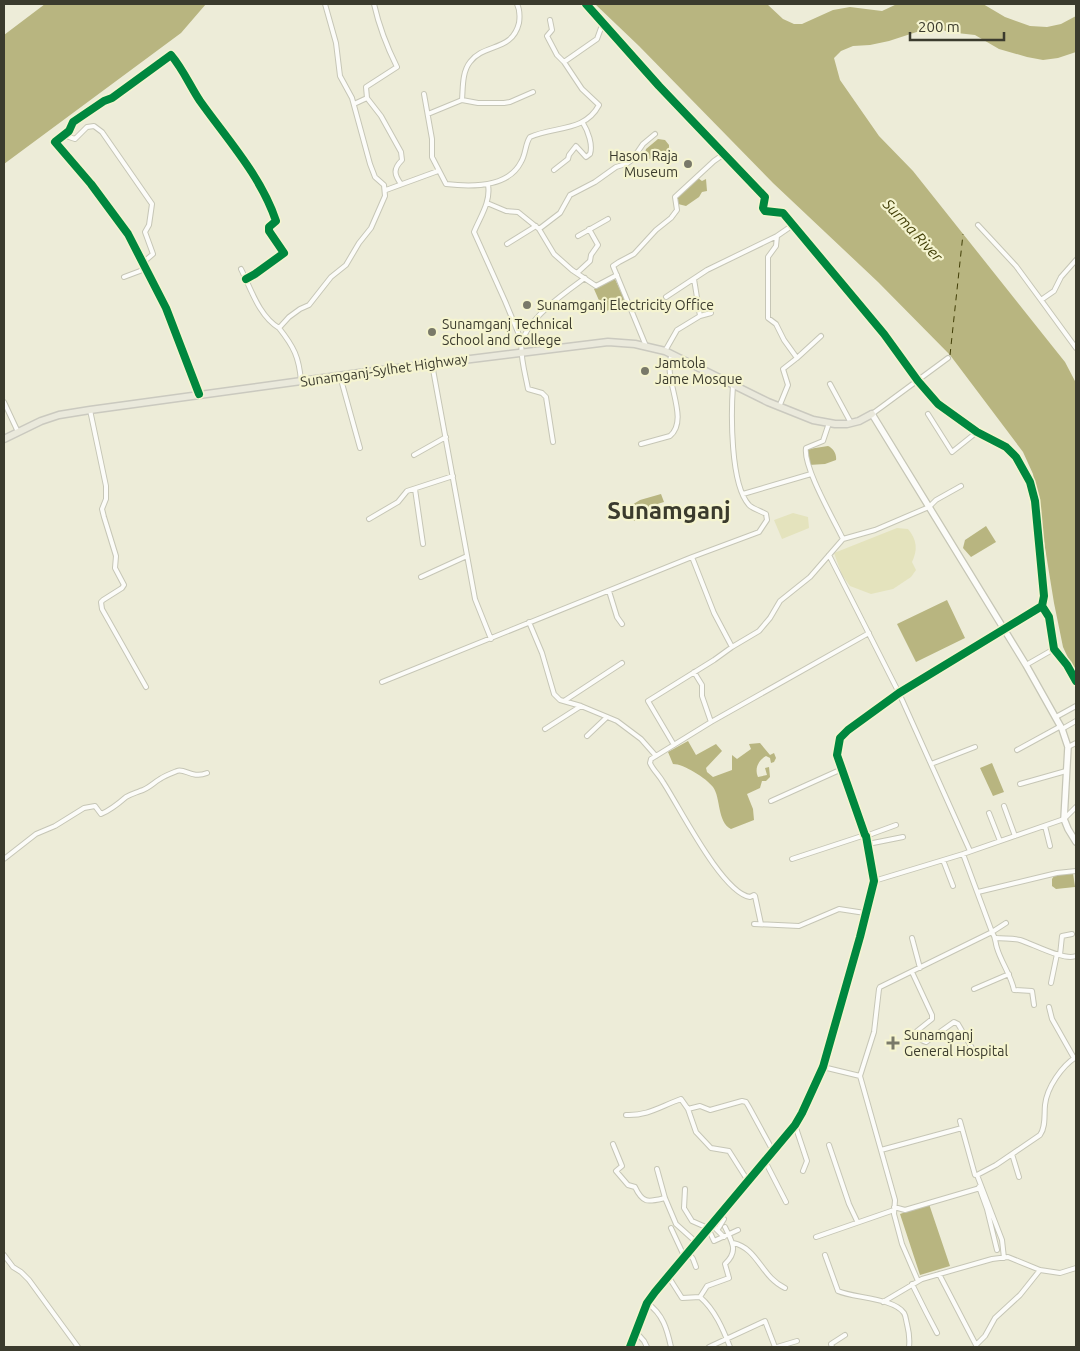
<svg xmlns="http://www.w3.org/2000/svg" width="1080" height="1351" font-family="Ubuntu,sans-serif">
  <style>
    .green { fill: #e4e3bd }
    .water { fill: #b8b580 }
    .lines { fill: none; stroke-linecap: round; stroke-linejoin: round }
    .ferry { stroke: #413e06; stroke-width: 1; stroke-dasharray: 6 5; stroke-linecap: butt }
    .street-casing { stroke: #c6c6b6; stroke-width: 6 }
    .secondary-casing { stroke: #c6c6b6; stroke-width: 8 }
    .primary-casing { stroke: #cac9bf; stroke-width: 9 }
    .street { stroke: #fcfcf9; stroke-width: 4 }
    .secondary { stroke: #fcfcf9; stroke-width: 5.5 }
    .primary { stroke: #eae9dc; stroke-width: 6 }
    .cycleway-casing { stroke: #f5f4d0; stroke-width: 11 }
    .cycleway { stroke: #00873e; stroke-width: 8 }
    .poi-dot { fill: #797969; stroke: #f5f4d0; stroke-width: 2 }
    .labels { text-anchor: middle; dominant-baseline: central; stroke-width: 4.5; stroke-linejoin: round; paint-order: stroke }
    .poi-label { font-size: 14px; fill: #3b3b2d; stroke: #f5f4d0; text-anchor: start }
    .street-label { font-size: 14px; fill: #3b3b2d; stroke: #f5f4d0 }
    .water-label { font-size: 15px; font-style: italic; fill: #413e06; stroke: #f5f4d0 }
    .town-label { font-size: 24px; font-weight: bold; fill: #3b3b2d; stroke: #f5f4d0 }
  </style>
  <rect width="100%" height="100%" fill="#edecd8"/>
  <path class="green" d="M793 513 808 517 809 528 782 539 774 520Z
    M897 528 908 529C917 540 918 550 912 562L916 570 911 577 893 589 871 594 850 586 842 575 834 553Z"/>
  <path class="water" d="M45 4H206L181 33 4 164V35Z
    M595 4H767L783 19 794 24H802L833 10 850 7 882 11 897 4H983L1005 17 1030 26 1047 27 1061 24 1076 16V52L1058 58 1043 60 1027 57 999 49 975 35 948 32 935 26 889 41 870 45 853 46 841 51 834 58 840 80 879 136 913 171 1053 347 1065 362 1076 383V675L1063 647 1054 603 1033 474 1023 452 950 355 878 282 773 183 639 46Z
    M658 139 665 140 669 145V150L662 156 649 159 645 153 646 149Z
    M698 178 702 181 706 179 707 191 702 192 699 197 686 206 678 204 676 196Z
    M615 279 626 303 604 312 594 289Z
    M828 446C833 448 837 454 836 460L825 464 809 465 807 451 809 449Z
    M661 494 664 502 644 508 645 515 634 521 627 508 640 500Z
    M986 526 996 542 971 557 963 548 965 540Z
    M947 600 965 638 916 662 897 624Z
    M688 741 696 755 716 744 722 751 706 768 707 772 713 777 732 770V755L737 759 751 749 749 744 760 743 770 755 774 753 776 758 774 762 771 763 770 758 766 756C759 760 754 768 758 777L767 775 765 768 769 767 770 777 766 781H762L760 788 747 794 753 809 754 820 731 829C717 822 721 798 713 787 706 778 684 764 673 764L668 752Z
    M992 763 1004 792 993 796 980 768Z
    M1073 873 1075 887 1056 889 1052 886V879L1054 876Z
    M929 1204 950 1266 920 1275 900 1214Z"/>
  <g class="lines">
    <path class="ferry" d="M950 355 963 234"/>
    <g class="street-casing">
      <path id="street" d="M586 4 659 86 765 197 763 208 765 211 783 213 793 225 884 334 918 381 938 404 977 432 1006 447 1016 457 1030 482 1035 501 1044 596 1042 606 1049 617 1054 649 1067 665 1076 681
        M550 20 552 30 547 36 557 55 564 62 597 39 601 28 604 26
        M424 94 432 139V157L446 184C471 187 508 188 521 162 526 154 525 144 530 137 555 126 585 132 599 105L582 89 564 62
        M367 98 381 116 401 152 402 160C393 169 394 174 401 184
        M462 100C463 88 462 72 470 62 484 43 512 52 519 23 520 16 520 10 517 4
        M354 104 367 98 366 87 397 67C387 47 379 26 374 4
        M428 114 462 100 478 103H504L510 102 533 92
        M65 134 69 137 75 139 87 127 94 126 102 132 152 204 149 225 145 232 153 254 146 260 145 267 140 271 124 277
        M554 170 568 159 569 155 576 146 586 157 590 154C593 145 588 131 583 123
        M488 185C491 202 480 217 474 232L505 301 522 342
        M386 190 438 171
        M487 203 506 211 518 212 539 229 554 254 572 270 596 286 617 275
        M978 225 1016 266 1041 300 1054 291 1061 277 1076 260
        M539 229 560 213 570 195 595 182 616 167 626 164 632 160 643 144 655 134
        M578 236 608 219
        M507 244 536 226
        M241 269C251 289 259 316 279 328
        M577 273 590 261 591 255 598 245 589 229
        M694 279 700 316
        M666 297 707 270 777 236
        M1041 300 1076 348
        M646 346 613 266 619 262 634 254 656 230 671 218 677 210 675 197 714 161 724 154
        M665 351 677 330 700 316 711 313
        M797 358 821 336
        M432 364 475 599 491 639
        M340 376 360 448
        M301 381C299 357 294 347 279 328L289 317 300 309 309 305 331 277 346 265 359 243 371 228 385 196 384 185 375 177 370 164 352 98 340 76 336 43 325 4
        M830 384 851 423
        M199 394 166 308 128 234 91 184 55 142 69 131 73 122 104 101 112 98 171 55C183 69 190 86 200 101 227 139 261 176 276 221L269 227V231L284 253 255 274 246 279
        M4 402 18 432
        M779 407 788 385 783 369 797 358 784 340 776 324 768 318V257L776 246 777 236 793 225
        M90 410 106 486V499L102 509 104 517 116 556 115 568 124 585 122 588 103 600 101 602 102 609 146 687
        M872 414 948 358
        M928 414 952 452 977 432
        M829 423 823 441 806 448C803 467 834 520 843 539
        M553 442 546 397 542 393 528 389C526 377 519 353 522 342 529 317 566 292 585 278
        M641 444 670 436C691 418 661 377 672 354
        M414 455 446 437
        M415 489 423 544
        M743 494 811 474
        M369 519 398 502 407 491 453 476
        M829 555 899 693 970 851
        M692 557 714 613 732 647
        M421 577 467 556
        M609 591 617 617 622 624
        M529 622 542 653 554 694 560 700 581 706 617 721 641 739 656 756
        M1026 665 1054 649
        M694 672 702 685V696L711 722
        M382 682 692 557 759 532 767 520 766 514C761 511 753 509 749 505 730 484 731 413 733 385
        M564 701 622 663
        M1056 717 1076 706
        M545 729 581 706
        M1062 729 1076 721
        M587 736 607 717
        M674 745 648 701 714 660 732 647 759 631 770 618 780 601 810 577 843 539 875 530 929 507 936 500 961 486
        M1068 747 1076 743
        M1017 750 1061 726
        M931 764 975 747
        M1020 784 1066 771
        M771 801 842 769
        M1004 806 1015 836
        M989 813 1000 841
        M1045 826 1050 846
        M866 836 896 825
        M868 844 903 837
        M963 854 992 932C996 938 995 942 997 948 1001 962 1011 975 1014 990L1032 991 1034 1005
        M4 859 36 834 55 826 84 808 95 806 101 814C111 810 118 804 126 797 131 794 135 793 140 791 148 789 153 783 160 779 164 776 172 773 177 771 185 768 192 779 207 773
        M792 859 865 835
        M943 860 953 886
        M874 881 963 854 1064 819 1076 807
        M978 892 1057 873 1076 871
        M754 924 799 926 839 909 865 913
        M761 924 755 896 754 895 750 897C722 893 679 806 663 782 659 775 653 770 650 763L651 759 711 722 869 633
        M912 938 920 968
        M996 938C1004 939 1013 938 1020 940 1033 944 1064 961 1076 956
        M1060 955 1062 936 1072 934
        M912 972 932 1015V1019L917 1031C917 1036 921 1041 926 1042L954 1022 958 1024 972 1048
        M1051 983 1057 954
        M974 989 1009 974
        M1049 1007 1052 1019 1074 1058
        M823 1067 860 1076
        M688 1109 696 1132 711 1148 729 1151 748 1181
        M626 1115C648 1116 661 1106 681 1099L688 1109 700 1106 710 1110 742 1101 746 1102 749 1107 773 1151
        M960 1121 975 1175H977
        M795 1125 807 1161 803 1171
        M613 1144 622 1166 616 1171 628 1185 635 1187C643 1204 648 1202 665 1198
        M829 1145 849 1204 857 1221
        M881 1150 962 1128
        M1012 1154 1019 1177
        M765 1161 786 1202
        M657 1169 665 1198 676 1224 696 1242
        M979 1187 987 1209 997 1250
        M685 1189 684 1208 692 1221 708 1228 714 1241 738 1230
        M894 1207 905 1210 980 1188
        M711 1224 724 1237
        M671 1228 684 1256
        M718 1229 724 1219
        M816 1237 894 1210
        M733 1243C758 1248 761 1277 785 1288
        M688 1252 693 1259 696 1267
        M4 1255 13 1267 21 1272 29 1280 78 1347
        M825 1255 838 1291C853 1298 894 1298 904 1313 906 1316 906 1321 907 1324 909 1332 910 1339 909 1347
        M1004 1258 1002 1240 977 1175 996 1165 1040 1135C1046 1127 1044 1115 1045 1105 1047 1087 1062 1066 1076 1057
        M939 1274 976 1345 985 1336 995 1318 1020 1295 1040 1270
        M668 1276 682 1298 700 1297C715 1310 723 1329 730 1347
        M918 1281 902 1244 894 1214 895 1200 860 1076 874 1032 879 989 880 987 992 932 1006 923
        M912 1284 926 1312 937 1333
        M700 1297 707 1286 729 1278 725 1264C739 1251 732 1242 725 1227
        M883 1302 922 1279 992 1259 1008 1257 1040 1270 1060 1273 1076 1268
        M647 1303C663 1314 667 1329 671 1347
        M636 1332 644 1341 647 1347
        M630 1347 647 1303 655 1292 795 1125 802 1113 823 1067 860 937 874 881 866 836 865 835 837 755 840 738 848 730 899 693 1042 606
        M709 1347 765 1321 775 1347
        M777 1347 797 1341
        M832 1347 831 1344 845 1335"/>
    </g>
    <g class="secondary-casing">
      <path id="secondary" d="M872 414 1026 665 1062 729 1068 747 1064 819 1068 829 1076 842"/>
    </g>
    <g class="primary-casing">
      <path id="primary" d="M4 439 41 421 59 415 90 410 374 371 608 342 635 344 665 351 768 402 813 420 835 424H847L859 421 872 414"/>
    </g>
    <use href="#street" class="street"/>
    <use href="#secondary" class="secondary"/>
    <use href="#primary" class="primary"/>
    <g class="cycleway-casing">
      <path id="cycleway" d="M586 4 659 86 765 197 763 208 765 211 783 213 793 225 884 334 918 381 938 404 977 432 1006 447 1016 457 1030 482 1035 501 1044 596 1042 606 1049 617 1054 649 1067 665 1076 681
        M199 394 166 308 128 234 91 184 55 142 69 131 73 122 104 101 112 98 171 55C183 69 190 86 200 101 227 139 261 176 276 221L269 227V231L284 253 255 274 246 279
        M630 1347 647 1303 655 1292 795 1125 802 1113 823 1067 860 937 874 881 866 836 865 835 837 755 840 738 848 730 899 693 1042 606"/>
    </g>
    <use href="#cycleway" class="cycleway"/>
  </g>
  <g class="poi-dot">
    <circle cx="688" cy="164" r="5"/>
    <circle cx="527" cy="305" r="5"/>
    <circle cx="432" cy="332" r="5"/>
    <circle cx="645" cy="371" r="5"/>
    <path d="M890.5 1035.5h5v5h5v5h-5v5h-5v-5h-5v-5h5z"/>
  </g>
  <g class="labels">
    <g class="poi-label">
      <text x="678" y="156" text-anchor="end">Hason Raja<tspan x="678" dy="16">Museum</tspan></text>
      <text x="537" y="305">Sunamganj Electricity Office</text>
      <text x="442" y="324">Sunamganj Technical<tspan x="442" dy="16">School and College</tspan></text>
      <text x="655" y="363">Jamtola<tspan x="655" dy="16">Jame Mosque</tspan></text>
      <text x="904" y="1035">Sunamganj<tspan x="904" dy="16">General Hospital</tspan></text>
    </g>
    <g class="street-label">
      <text transform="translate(384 370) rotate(-8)">Sunamganj-Sylhet Highway</text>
    </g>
    <g class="water-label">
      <text transform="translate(913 230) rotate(47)">Surma River</text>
    </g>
    <g class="town-label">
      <text x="669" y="510">Sunamganj</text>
    </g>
  </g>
  <rect width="1080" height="1351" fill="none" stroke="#3b3b2d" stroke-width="10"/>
  <path d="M910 32v8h94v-8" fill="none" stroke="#3b3b2d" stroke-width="2.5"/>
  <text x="918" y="32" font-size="15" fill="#3b3b2d" stroke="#f5f4d0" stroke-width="4" paint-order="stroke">200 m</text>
</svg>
